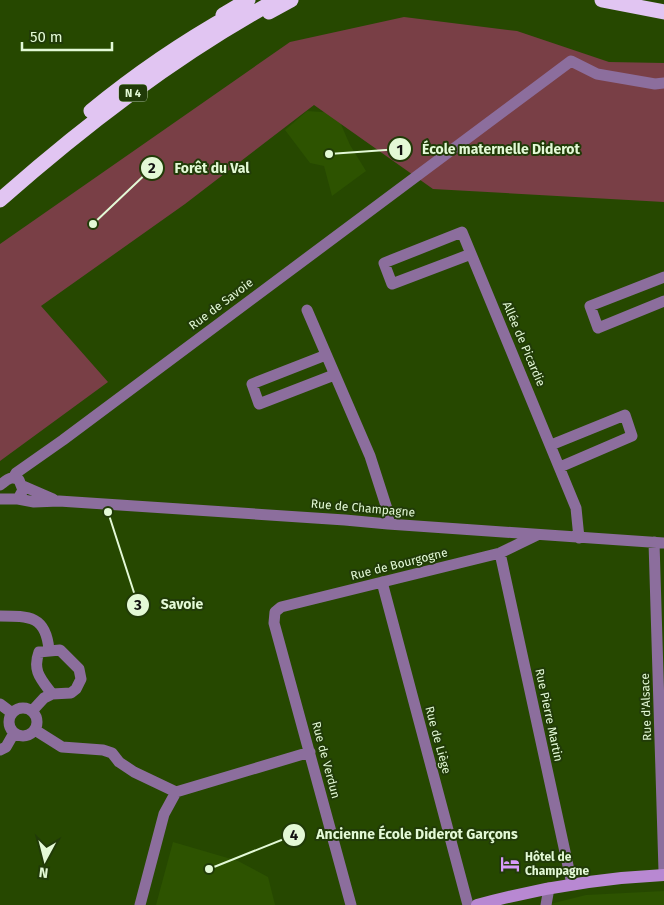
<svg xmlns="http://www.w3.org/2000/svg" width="664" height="905" font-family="'Fira Sans',sans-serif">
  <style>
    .built { fill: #2d5300 }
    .green { fill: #793f46 }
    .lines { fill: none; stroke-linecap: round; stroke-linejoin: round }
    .street { stroke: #8c6e9d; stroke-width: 11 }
    .secondary { stroke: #b888d2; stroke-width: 12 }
    .highway { stroke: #e1c5f2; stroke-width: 15 }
    .labels { text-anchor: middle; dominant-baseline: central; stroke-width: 4; stroke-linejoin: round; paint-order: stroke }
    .shield { fill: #213b08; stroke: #a9c098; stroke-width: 1 }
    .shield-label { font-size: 11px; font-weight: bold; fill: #e3f9d6 }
    .street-label { font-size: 12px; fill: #e3f9d6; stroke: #213b08 }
    .poi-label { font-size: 12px; font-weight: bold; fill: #e3f9d6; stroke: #213b08; text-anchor: start }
    .leader { fill: none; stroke: #e3f9d6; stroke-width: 2 }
    .callout-dot { fill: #e3f9d6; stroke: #213b08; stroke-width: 2 }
    .mark-label { font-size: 15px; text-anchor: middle; font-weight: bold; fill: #111 }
    .callout-label { font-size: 14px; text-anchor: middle; font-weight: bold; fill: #e3f9d6; stroke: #213b08; stroke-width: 4; stroke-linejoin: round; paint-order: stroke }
  </style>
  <rect width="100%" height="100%" fill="#264800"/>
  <path class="built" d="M307 111 336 113 350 145 366 171 332 196 324 166 310 163 285 130Z
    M173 842 238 861 268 877 275 905H156Z
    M664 891V905H546L586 895Z"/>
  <path class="green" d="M404 17 517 31 609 62 664 63V202L433 189 314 105 185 204 41 306 108 382 0 461V244L290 42Z"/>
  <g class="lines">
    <path class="street" d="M471 254 392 284 384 263 462 232 576 508 579 538
      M664 277 590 306 598 328 664 301
      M307 310 370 456 389 515 388 524
      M326 355 252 384 259 404 334 375
      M551 445 625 415 632 436 560 467
      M13 478 16 473 63 440 571 61 597 74 655 84 664 83
      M0 485C7 480 11 475 19 480L23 490 18 499
      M23 486 53 499
      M0 499H18L34 502 59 501 345 520 388 524 664 543
      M654 542 664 871
      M500 553 572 884
      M382 582 468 905
      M0 616C30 616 46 616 49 650
      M0 704 12 713
      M9 722a14 14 0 1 1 28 0a14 14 0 1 1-28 0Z
      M32 711 44 698 52 694 71 693 76 689 81 679 79 669 60 650 39 652C32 671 41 679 52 694
      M35 730 62 747 103 750 112 753 119 762 134 772 176 792 310 752
      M0 750 6 747 14 733
      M140 905 164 814 176 792
      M351 905 274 623 275 612 281 607 500 553 537 535
      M546 905 549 888"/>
    <path class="secondary" d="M477 905C539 888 600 878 664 875"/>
    <path class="highway" d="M602 0 664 12
      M269 12 291 0
      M223 15 248 0
      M91 111C136 74 183 42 233 14
      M0 200C85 125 177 54 277 0"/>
  </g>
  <defs>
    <g id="hotel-bare" transform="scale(1.5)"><path d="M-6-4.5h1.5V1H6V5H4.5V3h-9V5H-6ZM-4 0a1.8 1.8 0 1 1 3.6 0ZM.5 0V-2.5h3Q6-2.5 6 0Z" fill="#d79bf9" stroke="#213b08" stroke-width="2.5" paint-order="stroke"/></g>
  </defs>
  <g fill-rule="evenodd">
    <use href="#hotel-bare" x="510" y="864"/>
  </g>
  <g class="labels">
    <rect class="shield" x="119" y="84.5" width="28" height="17" rx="4"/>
    <g class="shield-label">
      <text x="133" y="93">N 4</text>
    </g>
    <g class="street-label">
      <text transform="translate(221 304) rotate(-37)">Rue de Savoie</text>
      <text transform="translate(524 344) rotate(67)">Allée de Picardie</text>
      <text transform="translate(363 508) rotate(5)">Rue de Champagne</text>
      <text transform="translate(399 564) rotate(-14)">Rue de Bourgogne</text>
      <text transform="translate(646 707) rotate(-92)">Rue d'Alsace</text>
      <text transform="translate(549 715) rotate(78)">Rue Pierre Martin</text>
      <text transform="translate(438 740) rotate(75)">Rue de Liège</text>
      <text transform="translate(326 760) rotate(75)">Rue de Verdun</text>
    </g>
    <g class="poi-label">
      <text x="525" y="857">Hôtel de<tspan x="525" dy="14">Champagne</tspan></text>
    </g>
  </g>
  <path class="leader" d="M329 154L400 149M93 224L152 168M108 512L138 605M209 869L294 835"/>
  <g class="callout-dot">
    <circle cx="329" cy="154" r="5"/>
    <circle cx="93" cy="224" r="5"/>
    <circle cx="108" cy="512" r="5"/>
    <circle cx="209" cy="869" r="5"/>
    <circle cx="400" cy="149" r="12"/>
    <circle cx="152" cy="168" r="12"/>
    <circle cx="138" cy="605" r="12"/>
    <circle cx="294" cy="835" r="12"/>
  </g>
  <g class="mark-label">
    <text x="400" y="155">1</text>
    <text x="152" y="173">2</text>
    <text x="138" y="610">3</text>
    <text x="294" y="840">4</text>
  </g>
  <g class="callout-label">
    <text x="501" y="154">École maternelle Diderot</text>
    <text x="212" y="173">Forêt du Val</text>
    <text x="182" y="609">Savoie</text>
    <text x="417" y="839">Ancienne École Diderot Garçons</text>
  </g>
  <g transform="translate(45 860) rotate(187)" stroke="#213b08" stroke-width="4" paint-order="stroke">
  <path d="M0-4L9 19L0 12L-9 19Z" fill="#e3f9d6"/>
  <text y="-8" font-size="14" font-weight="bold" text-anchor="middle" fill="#e3f9d6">N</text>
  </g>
  <path d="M22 42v8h90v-8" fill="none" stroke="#e3f9d6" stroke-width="2.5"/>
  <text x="30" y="42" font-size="15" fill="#e3f9d6" stroke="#213b08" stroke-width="4" paint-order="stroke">50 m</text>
</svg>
